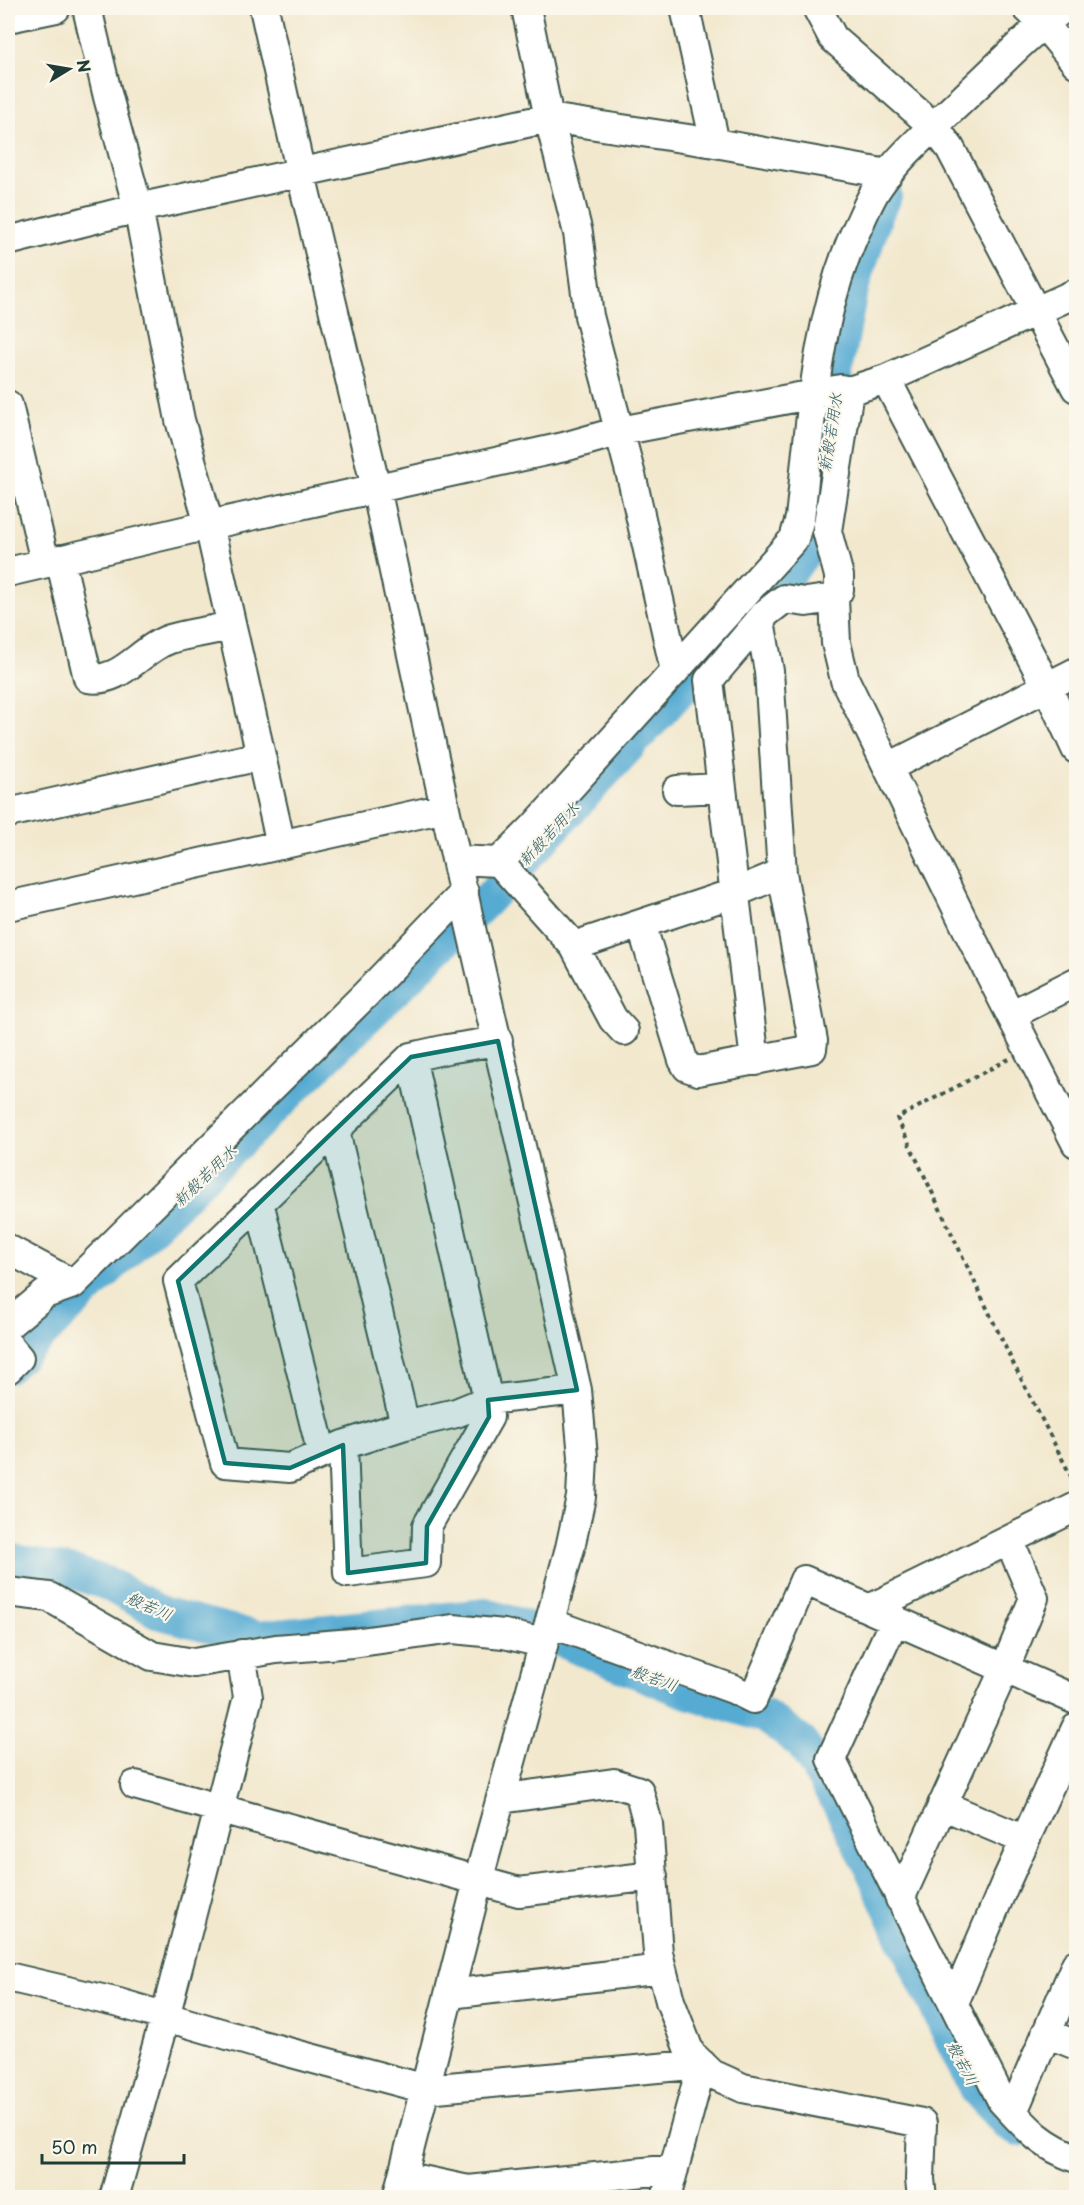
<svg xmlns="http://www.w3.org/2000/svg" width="1084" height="2205" font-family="'Playpen Sans','Klee One',sans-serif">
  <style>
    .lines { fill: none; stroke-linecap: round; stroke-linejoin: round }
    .river { stroke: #57abd3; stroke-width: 34 }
    .minor-casing { stroke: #3f574b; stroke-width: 32 }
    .path { stroke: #3f574b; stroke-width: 4; stroke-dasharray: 4.5 4.5; stroke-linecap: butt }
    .minor { stroke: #fff; stroke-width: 28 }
    .marked { fill: #0f766e; fill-opacity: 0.2; stroke: #0f766e; stroke-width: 4.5; stroke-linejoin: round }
    .labels { text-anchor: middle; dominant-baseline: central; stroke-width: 4.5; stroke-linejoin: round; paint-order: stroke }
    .water-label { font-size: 16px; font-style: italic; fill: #305e64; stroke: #fbf7ec }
  </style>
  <rect width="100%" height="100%" fill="#fbf7ec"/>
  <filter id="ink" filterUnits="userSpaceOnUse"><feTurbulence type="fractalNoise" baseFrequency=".0167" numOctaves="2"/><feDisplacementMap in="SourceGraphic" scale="12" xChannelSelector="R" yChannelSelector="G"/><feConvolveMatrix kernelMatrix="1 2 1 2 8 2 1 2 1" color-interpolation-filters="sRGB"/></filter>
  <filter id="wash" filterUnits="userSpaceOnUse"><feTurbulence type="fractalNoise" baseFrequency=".008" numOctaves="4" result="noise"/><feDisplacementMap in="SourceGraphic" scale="24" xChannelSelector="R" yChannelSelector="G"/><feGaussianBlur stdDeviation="1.35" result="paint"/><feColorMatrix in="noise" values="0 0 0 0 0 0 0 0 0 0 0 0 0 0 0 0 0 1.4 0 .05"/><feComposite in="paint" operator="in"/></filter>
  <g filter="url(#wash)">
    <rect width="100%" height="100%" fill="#f2e8ce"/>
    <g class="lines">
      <path class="river" d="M8 1367 487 900 793 568 812 542 829 411 850 295 876 215 885 195
        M8 1560 75 1573 106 1583 161 1613 258 1638 486 1615 532 1629 682 1690 765 1716 802 1743 841 1808 867 1859 902 1936 975 2088 1007 2123 1019 2130"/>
    </g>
  </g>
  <g filter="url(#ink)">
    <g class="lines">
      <g class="minor-casing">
        <path id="minor" d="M87 8 108 97 138 208 180 420 209 525 281 845
          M264 8 301 174 376 488 470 924 577 1390 583 1457 581 1497 570 1548 478 1881 397 2198
          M526 8 549 118 578 233 589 316 633 483 675 671
          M685 8 715 143
          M817 8 833 38 934 127 950 148 1076 388
          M1027 8 1043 23 1076 63
          M8 18 56 8
          M8 241 138 208 549 118 715 143 888 174
          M886 379 1047 687 1076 749
          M8 405 45 562
          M60 559 88 678C121 684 140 649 170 639 189 633 211 631 230 626
          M8 572 209 525 564 447 620 431 841 389 849 391 886 379 1076 293
          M834 598 839 590V576L827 531 849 391
          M889 767 1076 672
          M722 788 755 1061
          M677 790 722 788 709 680 766 613 784 599 806 602 834 598 836 643 845 680 972 939 1076 1143
          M8 813 260 756
          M457 860 499 862 534 827 794 539 800 518C811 418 816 311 861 220 866 209 871 197 878 187 902 152 935 126 966 96 998 66 1029 33 1064 8
          M499 862 574 946 613 1019 624 1031
          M8 906 445 808
          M641 924 683 1060 687 1067 698 1071 812 1049 813 1041 782 873 769 671 760 621
          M574 946 734 893 782 873
          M1011 1015 1076 982
          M498 1041 447 1049 411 1057 178 1281 225 1463 290 1468 343 1445 405 1425 456 1413 488 1400 577 1390
          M335 1131 405 1425
          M259 1202 322 1454
          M8 1249 73 1284
          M8 1325 45 1294 73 1284 366 994 464 892
          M8 1345 19 1358 8 1369
          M343 1445 348 1573 426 1563 427 1526 489 1417 488 1400 411 1057
          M8 1592 49 1597 152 1656 194 1663 276 1649 353 1643 453 1629 504 1634 543 1643
          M871 1608 1076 1507
          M895 1619 831 1759 1002 2101C1027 2128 1040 2145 1076 2158
          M550 1623 733 1689 753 1699 804 1580 1076 1700
          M135 1785 519 1892 653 1876
          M501 1799 614 1783 639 1791 648 1824 658 1953 670 2001 690 2053 712 2074 743 2088 922 2123 920 2179 922 2198
          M942 1805 1025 1840
          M900 1899 1005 1668 1034 1598 1009 1540
          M8 1977 119 2003 258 2044 426 2089 702 2064 666 2198
          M450 1994 662 1969
          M954 2003 1004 1886 1076 1728
          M1046 2033 1076 2045
          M1013 2112 1076 1964
          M403 2176 468 2190 674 2169
          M114 2198 165 2017 248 1697 241 1654"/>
      </g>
      <path class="path" d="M1009 1059 897 1118 1012 1361 1076 1486"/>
      <use href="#minor" class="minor"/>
    </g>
  </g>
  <path class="marked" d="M498 1041 577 1390 488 1400 489 1417 427 1526 426 1563 348 1573 343 1445 290 1468 225 1463 178 1281 411 1057Z"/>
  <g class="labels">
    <g class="water-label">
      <text transform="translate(829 432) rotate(-81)">新般若用水</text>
      <text transform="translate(548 833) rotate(-47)">新般若用水</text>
      <text transform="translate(204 1175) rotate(-44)">新般若用水</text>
      <text transform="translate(150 1605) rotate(24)">般若川</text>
      <text transform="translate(655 1677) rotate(20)">般若川</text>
      <text transform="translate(964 2063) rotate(63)">般若川</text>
    </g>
  </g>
  <rect width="1084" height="2205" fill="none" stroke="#fbf7ec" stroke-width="30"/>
  <g transform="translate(69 69) rotate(79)" stroke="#fbf7ec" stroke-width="4.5" paint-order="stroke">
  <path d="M0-4.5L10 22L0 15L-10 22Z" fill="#1f3d34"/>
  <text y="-9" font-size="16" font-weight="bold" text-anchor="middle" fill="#1f3d34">N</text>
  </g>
  <path d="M42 2154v9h142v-9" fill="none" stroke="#1f3d34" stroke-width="3"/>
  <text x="51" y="2154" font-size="18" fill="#1f3d34" stroke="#fbf7ec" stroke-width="4.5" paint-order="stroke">50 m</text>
</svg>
